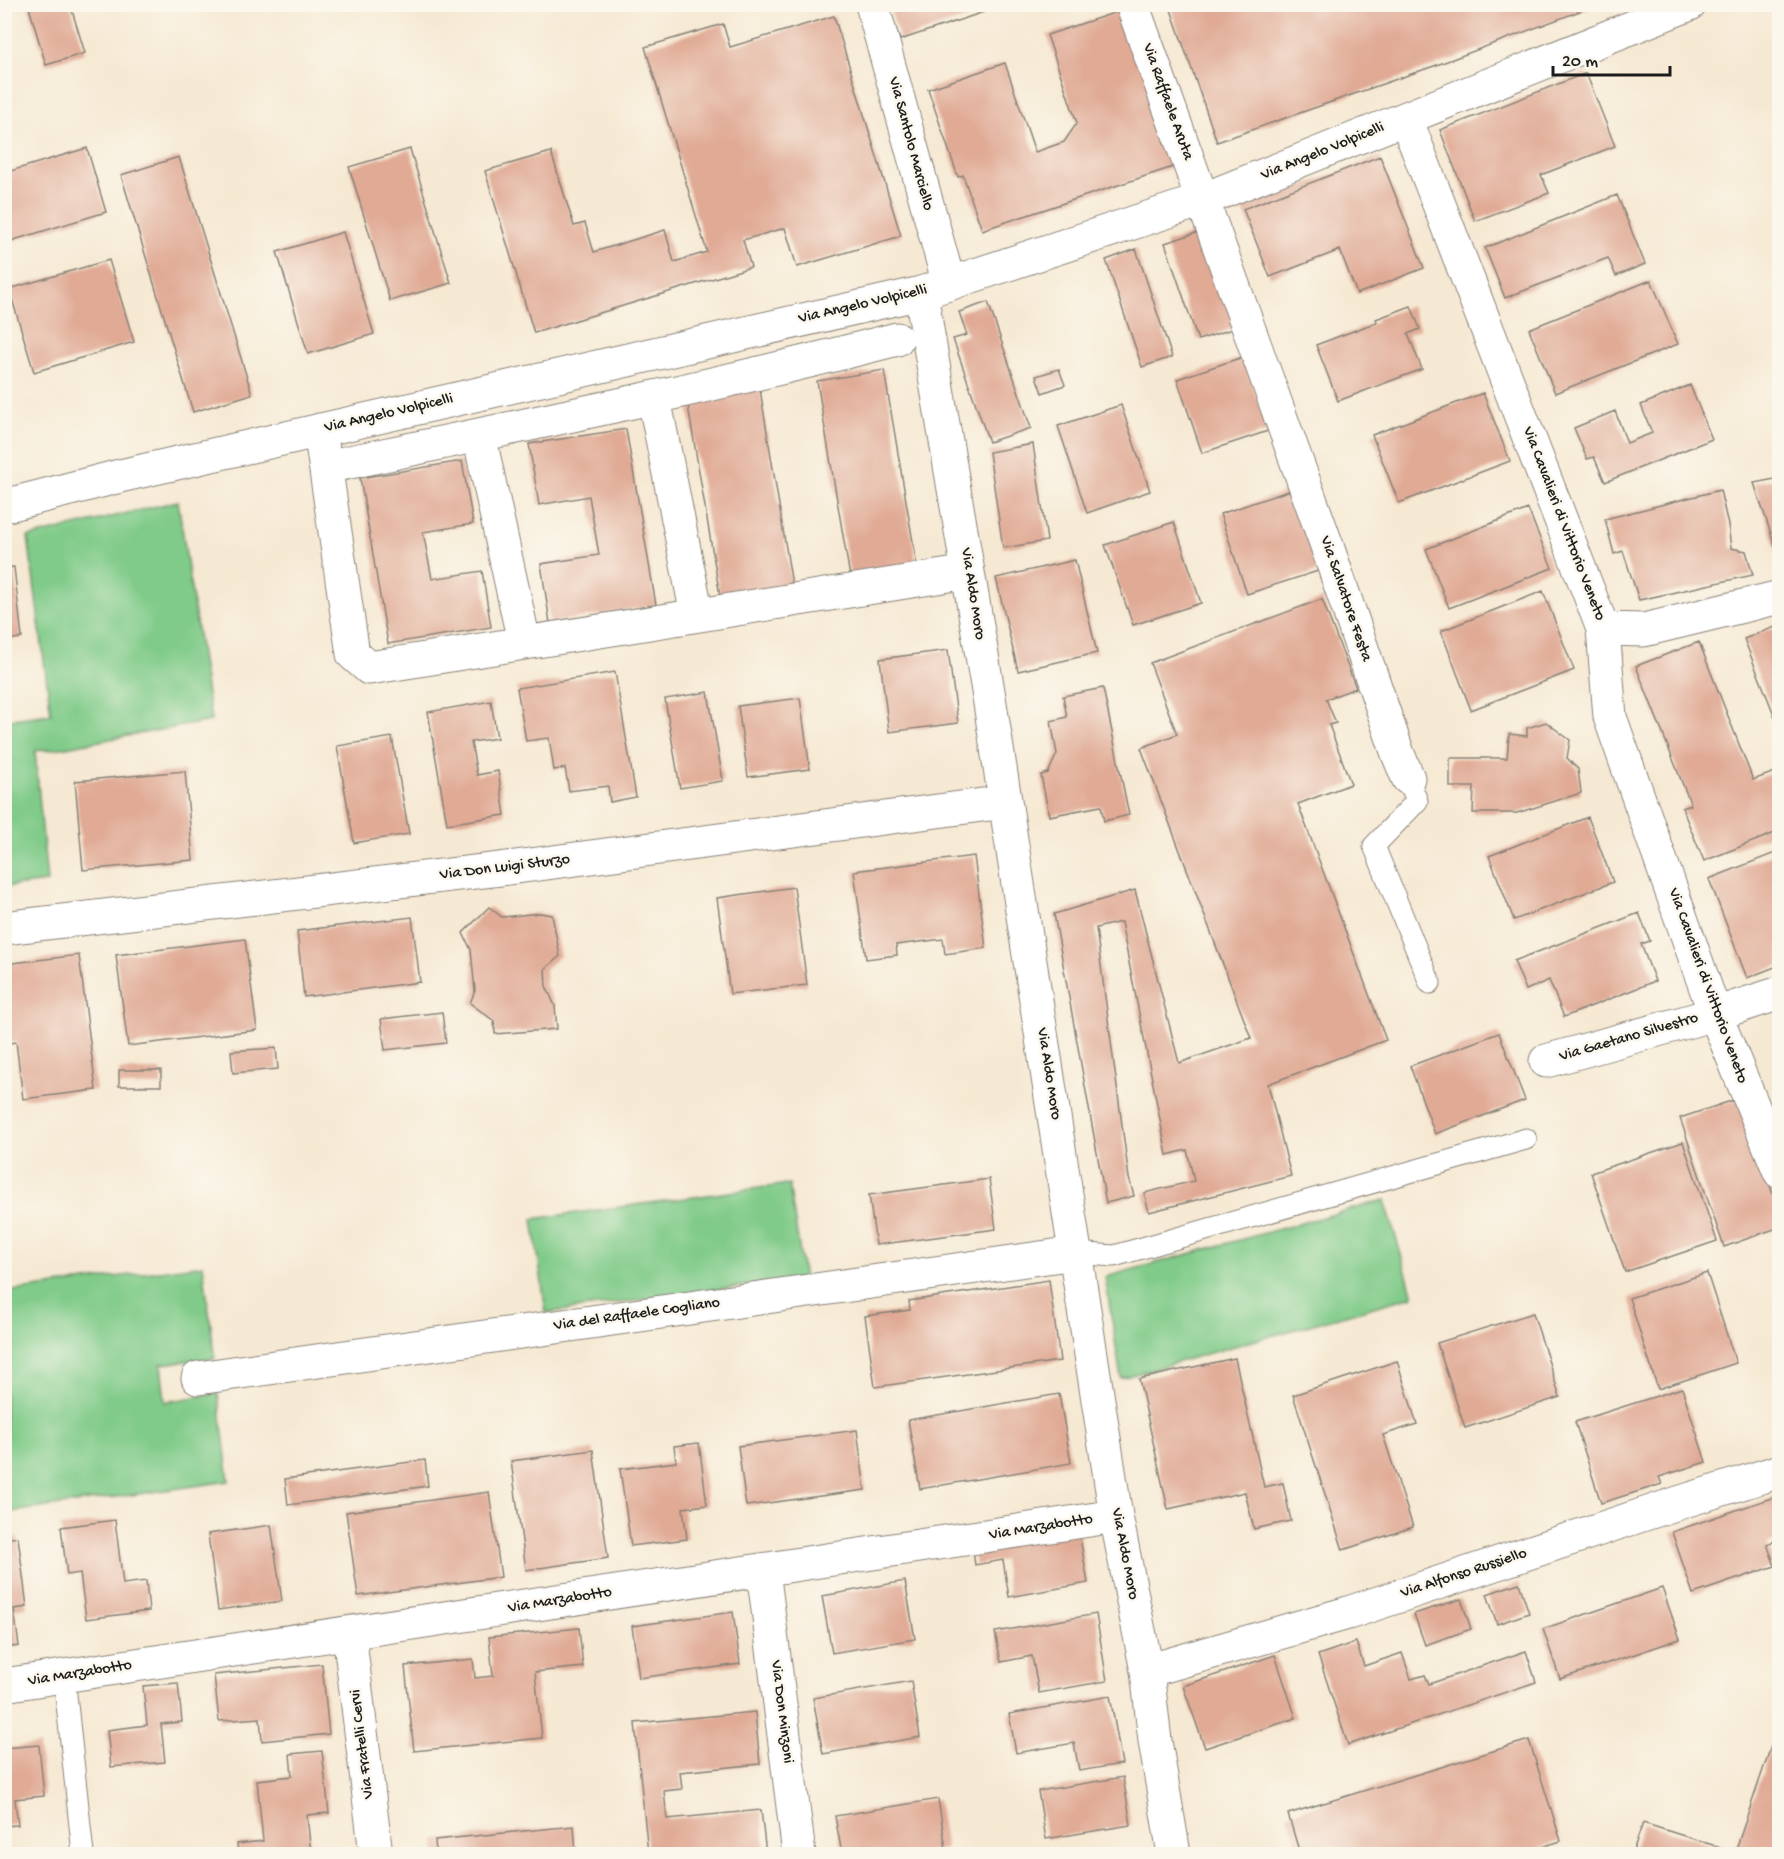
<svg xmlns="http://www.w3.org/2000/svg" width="1784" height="1859" font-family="'Gochi Hand',sans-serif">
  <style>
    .green { fill: #80cb89; stroke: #4e7452; stroke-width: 1.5 }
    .building { fill: #e0aa95 }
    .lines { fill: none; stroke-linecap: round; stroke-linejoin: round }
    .service-casing { stroke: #898278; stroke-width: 23 }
    .minor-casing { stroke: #898278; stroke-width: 35 }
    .tertiary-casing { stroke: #898278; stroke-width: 35 }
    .service { stroke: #fff; stroke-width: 21 }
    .minor { stroke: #fff; stroke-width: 33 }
    .tertiary { stroke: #fff; stroke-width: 33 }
    .labels { text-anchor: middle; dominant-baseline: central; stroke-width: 5; stroke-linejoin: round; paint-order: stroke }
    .street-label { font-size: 16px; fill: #1c1c1c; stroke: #fbf7ec }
  </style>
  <rect width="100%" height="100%" fill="#fbf7ec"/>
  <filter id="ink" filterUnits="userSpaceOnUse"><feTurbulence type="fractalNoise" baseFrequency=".0167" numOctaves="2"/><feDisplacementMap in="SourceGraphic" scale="12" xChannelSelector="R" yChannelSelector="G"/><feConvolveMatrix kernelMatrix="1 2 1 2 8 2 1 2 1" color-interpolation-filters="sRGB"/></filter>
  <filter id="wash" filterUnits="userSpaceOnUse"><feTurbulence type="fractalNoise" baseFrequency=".008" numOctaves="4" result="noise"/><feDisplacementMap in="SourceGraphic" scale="24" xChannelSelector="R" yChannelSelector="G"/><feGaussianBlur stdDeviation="1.35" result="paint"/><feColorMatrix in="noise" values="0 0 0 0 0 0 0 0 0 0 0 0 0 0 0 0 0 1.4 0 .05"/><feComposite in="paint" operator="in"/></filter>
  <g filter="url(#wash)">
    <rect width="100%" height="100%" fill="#f6e9d3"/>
    <path class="green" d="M178 501 211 721 55 749 35 751 47 882 5 887V720L51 714 28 537Z
      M789 1184 804 1278 546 1313 533 1219Z
      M1385 1200 1413 1296 1121 1378 1105 1277Z
      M203 1265 215 1358 161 1364 165 1402 218 1393 229 1481 5 1513V1292Z"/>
    <g id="blocks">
      <path class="building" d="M28 4H70L85 53 46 65Z
        M888 4H992L993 9 900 40Z
        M1169 4H1595L1596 5 1434 66 1217 142Z
        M1123 10 1176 166 982 230 963 175 958 177 928 89 1005 63 1035 152 1064 142 1077 123 1047 35Z
        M834 16 901 236 797 267 785 228 743 240 751 267 534 333 485 171 551 152 574 226 585 223 594 252 665 230 674 262 707 252 645 47 723 24 730 47Z
        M1586 73 1615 146 1541 175 1549 193 1475 221 1440 130Z
        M87 148 106 212 4 243V173Z
        M410 149 451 283 390 301 349 167Z
        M1380 156 1424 268 1357 294 1340 250 1270 277 1243 209Z
        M179 157 252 394 193 412 121 175Z
        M1617 195 1645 264 1616 276 1608 258 1505 298 1485 248Z
        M1202 231 1235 328 1198 340 1165 243Z
        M343 232 374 334 308 354 277 252Z
        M1136 249 1172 357 1142 367 1106 260Z
        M109 260 134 342 34 372 9 289Z
        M1651 280 1678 344 1555 393 1529 329Z
        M988 302 1031 428 989 442 953 339 967 335 959 312Z
        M1411 306 1420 329 1408 334 1422 369 1338 401 1316 345 1377 322 1376 319Z
        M1243 357 1268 431 1202 453 1177 379Z
        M1059 369 1065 385 1042 393 1036 376Z
        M884 370 918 572 851 583 817 381Z
        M759 383 794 597 722 608 686 394Z
        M1690 385 1712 439 1605 482 1594 457 1587 459 1574 428 1615 411 1627 443 1652 433 1641 405Z
        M1483 393 1510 461 1399 503 1372 435Z
        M1121 405 1150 491 1087 513 1058 426Z
        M626 429 656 605 550 623 541 564 599 555 589 496 539 505 529 444Z
        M1033 444 1047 541 1003 548 989 452Z
        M462 461 473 524 423 532 432 579 482 571 491 627 388 644 360 478Z
        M1780 478V558H1779L1754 483Z
        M1291 490 1318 571 1247 594 1220 514Z
        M1720 490 1728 525 1731 548 1746 551 1753 575 1639 600 1623 551 1614 554 1605 519Z
        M1528 509 1552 568 1449 608 1426 549Z
        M1174 522 1201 603 1133 625 1105 545Z
        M1075 560 1097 653 1018 671 996 578Z
        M14 567 22 638 4 640V568Z
        M1543 591 1574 670 1471 710 1441 631Z
        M1322 599 1356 688 1326 699 1336 723 1329 725 1351 784 1298 804 1386 1040 1268 1084 1291 1176 1149 1212 1144 1193 1194 1181 1187 1150 1167 1155 1121 922 1096 928 1129 1178 1134 1196 1106 1203 1054 914 1135 890 1179 1063 1251 1038 1141 748 1177 734 1150 663Z
        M1780 625V727H1779L1744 639Z
        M1699 642 1753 780 1780 770V831L1704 861 1682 808 1691 805 1636 666Z
        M948 650 958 723 889 732 880 659Z
        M615 672 636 797 610 802 608 786 569 791 565 768 554 770 549 738 526 741 517 688Z
        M1103 688 1129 815 1104 821 1101 806 1049 816 1041 775 1048 773 1057 754 1051 721 1067 717 1063 696Z
        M708 692 723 781 680 788 665 699Z
        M800 698 810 769 748 777 738 706Z
        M491 701 497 738 471 742 477 775 498 771 505 815 447 824 428 712Z
        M1546 722 1570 740 1567 758 1578 769 1581 793 1517 813H1473L1474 787H1450V758H1507L1509 734 1527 736V728Z
        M392 737 409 834 354 843 337 746Z
        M185 771 193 860 83 870 75 781Z
        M1588 817 1613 882 1514 920 1489 856Z
        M1780 851V965L1747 978 1709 879Z
        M974 856 986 948 945 954 943 939 896 945 897 955 866 959 854 871Z
        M794 887 807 985 730 994 717 898Z
        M489 907 502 917 540 913 552 915 560 956 545 969 546 986 555 1006 557 1029 495 1034 494 1021 470 1003 475 991 471 950 463 933Z
        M1639 913 1650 941 1641 944 1655 981 1564 1017 1549 980 1526 990 1514 961Z
        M412 917 420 982 304 997 297 931Z
        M245 939 257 1030 128 1046 116 955Z
        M79 955 96 1090 23 1099 16 1042 10 1043 4 997V964Z
        M442 1012 446 1043 385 1050 381 1019Z
        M1499 1033 1525 1100 1435 1134 1410 1066Z
        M276 1048 278 1069 233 1073 231 1051Z
        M119 1070H161V1086H119Z
        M1740 1098 1780 1215V1227L1724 1247 1680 1118Z
        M1683 1142 1717 1241 1625 1272 1591 1173Z
        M989 1179 996 1229 876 1245 869 1195Z
        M1707 1273 1736 1363 1658 1389 1629 1298Z
        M1049 1280 1060 1361 875 1387 865 1316 910 1310 909 1301Z
        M1533 1313 1560 1397 1465 1428 1437 1343Z
        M1235 1358 1264 1487 1283 1483 1291 1521 1254 1529 1245 1492 1168 1509 1139 1379Z
        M1397 1361 1417 1424 1383 1435 1413 1527 1343 1550 1293 1395Z
        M1682 1388 1706 1462 1659 1477 1662 1484 1601 1503 1575 1422Z
        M1059 1394 1071 1463 920 1489 908 1420Z
        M857 1430 865 1490 746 1506 738 1446Z
        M699 1443 707 1505 683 1508 687 1539 631 1546 620 1469 676 1462 674 1446Z
        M593 1450 608 1558 526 1570 511 1461Z
        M425 1460 428 1486 288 1505 285 1479Z
        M489 1492 501 1577 358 1596 346 1512Z
        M1780 1495V1539L1767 1544 1775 1566 1693 1594 1672 1532Z
        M115 1520 123 1584 146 1581 149 1611 86 1619 80 1573 67 1575 61 1527Z
        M271 1525 282 1601 218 1610 208 1534Z
        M1079 1532 1088 1583 1009 1597 1003 1560 975 1565 973 1551Z
        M18 1537 27 1607 14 1609 19 1646 4 1648V1539Z
        M905 1581 915 1639 832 1653 822 1596Z
        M1519 1583 1529 1613 1497 1624 1487 1594Z
        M1662 1588 1680 1639 1560 1679 1543 1629Z
        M1461 1599 1471 1629 1425 1645 1414 1614Z
        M733 1612 740 1664 639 1678 632 1626Z
        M1096 1614 1107 1681 1039 1693 1032 1656 1001 1662 995 1632Z
        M579 1628 583 1667 535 1672 542 1738 414 1751 405 1666 473 1659 475 1678 493 1676 489 1637Z
        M1356 1642 1364 1666 1402 1653 1411 1679 1425 1675 1429 1684 1526 1651 1536 1682 1348 1745 1318 1655Z
        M1275 1655 1296 1718 1205 1748 1183 1686Z
        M322 1664 329 1734 262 1741 260 1718 219 1721 214 1675Z
        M911 1681 920 1737 823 1754 813 1698Z
        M178 1683 182 1722 161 1724 165 1762 111 1767 107 1730 147 1725 143 1686Z
        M1110 1696 1122 1764 1079 1771 1074 1743 1016 1753 1009 1714Z
        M755 1712 760 1764 680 1772 682 1789 664 1791 667 1819 761 1810 766 1854H648L635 1723Z
        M1780 1720V1854H1632L1643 1823 1735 1852Z
        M1529 1740 1561 1841 1519 1854H1300L1288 1814Z
        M39 1745 44 1796 15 1799 18 1825 4 1826V1748Z
        M322 1751 329 1813 307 1815 311 1854H238L237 1844 263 1841 257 1780 292 1776 290 1754Z
        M1123 1777 1131 1825 1046 1839 1038 1791Z
        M938 1799 946 1849 917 1854H842L835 1816Z
        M574 1826 576 1854H436L435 1840Z"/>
    </g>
  </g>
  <g filter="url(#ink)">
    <use href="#blocks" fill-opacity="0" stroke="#898278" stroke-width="1.5"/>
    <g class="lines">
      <g class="service-casing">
        <path id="service" d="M1408 778 1417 801 1374 846 1430 983
          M1075 1253 1114 1256 1526 1139
          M64 1676 83 1854"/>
      </g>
      <g class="minor-casing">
        <path id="minor" d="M872 4 949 284
          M1132 4 1327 546 1398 754 1408 778
          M1406 119 1603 629 1610 717 1715 1014 1780 1172
          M921 293 989 697 1116 1516 1147 1671 1155 1741 1174 1854
          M654 398 697 615
          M320 430 353 654 369 668 968 572
          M479 435 524 642
          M326 467C517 427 708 388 897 339
          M1603 629 1644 630 1780 597
          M4 928 500 869 1005 802
          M1546 1061 1715 1014 1780 993
          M198 1378 1075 1253
          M763 1570 799 1854
          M349 1633 376 1854
          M1147 1671 1348 1613 1678 1503 1780 1471
          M4 1685 1116 1516"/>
      </g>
      <g class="tertiary-casing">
        <path id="tertiary" d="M4 506 120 476 921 293 1202 200 1690 4"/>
      </g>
      <use href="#service" class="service"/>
      <use href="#minor" class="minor"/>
      <use href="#tertiary" class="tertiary"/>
    </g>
  </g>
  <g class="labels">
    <g class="street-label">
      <text transform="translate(1167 102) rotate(70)">Via Raffaele Aruta</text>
      <text transform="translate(910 144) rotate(75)">Via Santolo Marciello</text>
      <text transform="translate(1323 152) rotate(-22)">Via Angelo Volpicelli</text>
      <text transform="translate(863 305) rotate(-13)">Via Angelo Volpicelli</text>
      <text transform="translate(389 414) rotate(-13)">Via Angelo Volpicelli</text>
      <text transform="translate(1563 524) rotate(69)">Via Cavalieri di Vittorio Veneto</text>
      <text transform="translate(972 594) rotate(81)">Via Aldo Moro</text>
      <text transform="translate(1345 599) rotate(71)">Via Salvatore Festa</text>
      <text transform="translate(505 868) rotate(-7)">Via Don Luigi Sturzo</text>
      <text transform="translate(1707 986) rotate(70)">Via Cavalieri di Vittorio Veneto</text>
      <text transform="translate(1629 1038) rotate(-16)">Via Gaetano Silvestro</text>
      <text transform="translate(1048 1074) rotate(81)">Via Aldo Moro</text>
      <text transform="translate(637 1315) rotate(-8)">Via del Raffaele Cogliano</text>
      <text transform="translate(1041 1528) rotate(-9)">Via Marzabotto</text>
      <text transform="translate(1124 1554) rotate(79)">Via Aldo Moro</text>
      <text transform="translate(1464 1574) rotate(-18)">Via Alfonso Russiello</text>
      <text transform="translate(560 1601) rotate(-9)">Via Marzabotto</text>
      <text transform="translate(80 1674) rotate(-9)">Via Marzabotto</text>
      <text transform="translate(781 1712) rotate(83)">Via Don Minzoni</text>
      <text transform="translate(363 1744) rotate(-97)">Via Fratelli Cervi</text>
    </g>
  </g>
  <rect width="1784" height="1859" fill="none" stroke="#fbf7ec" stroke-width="24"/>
  <path d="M1553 66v9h117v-9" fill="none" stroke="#1c1c1c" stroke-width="3"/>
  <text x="1562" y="66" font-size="18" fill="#1c1c1c" stroke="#fbf7ec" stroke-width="4.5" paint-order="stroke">20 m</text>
</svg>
